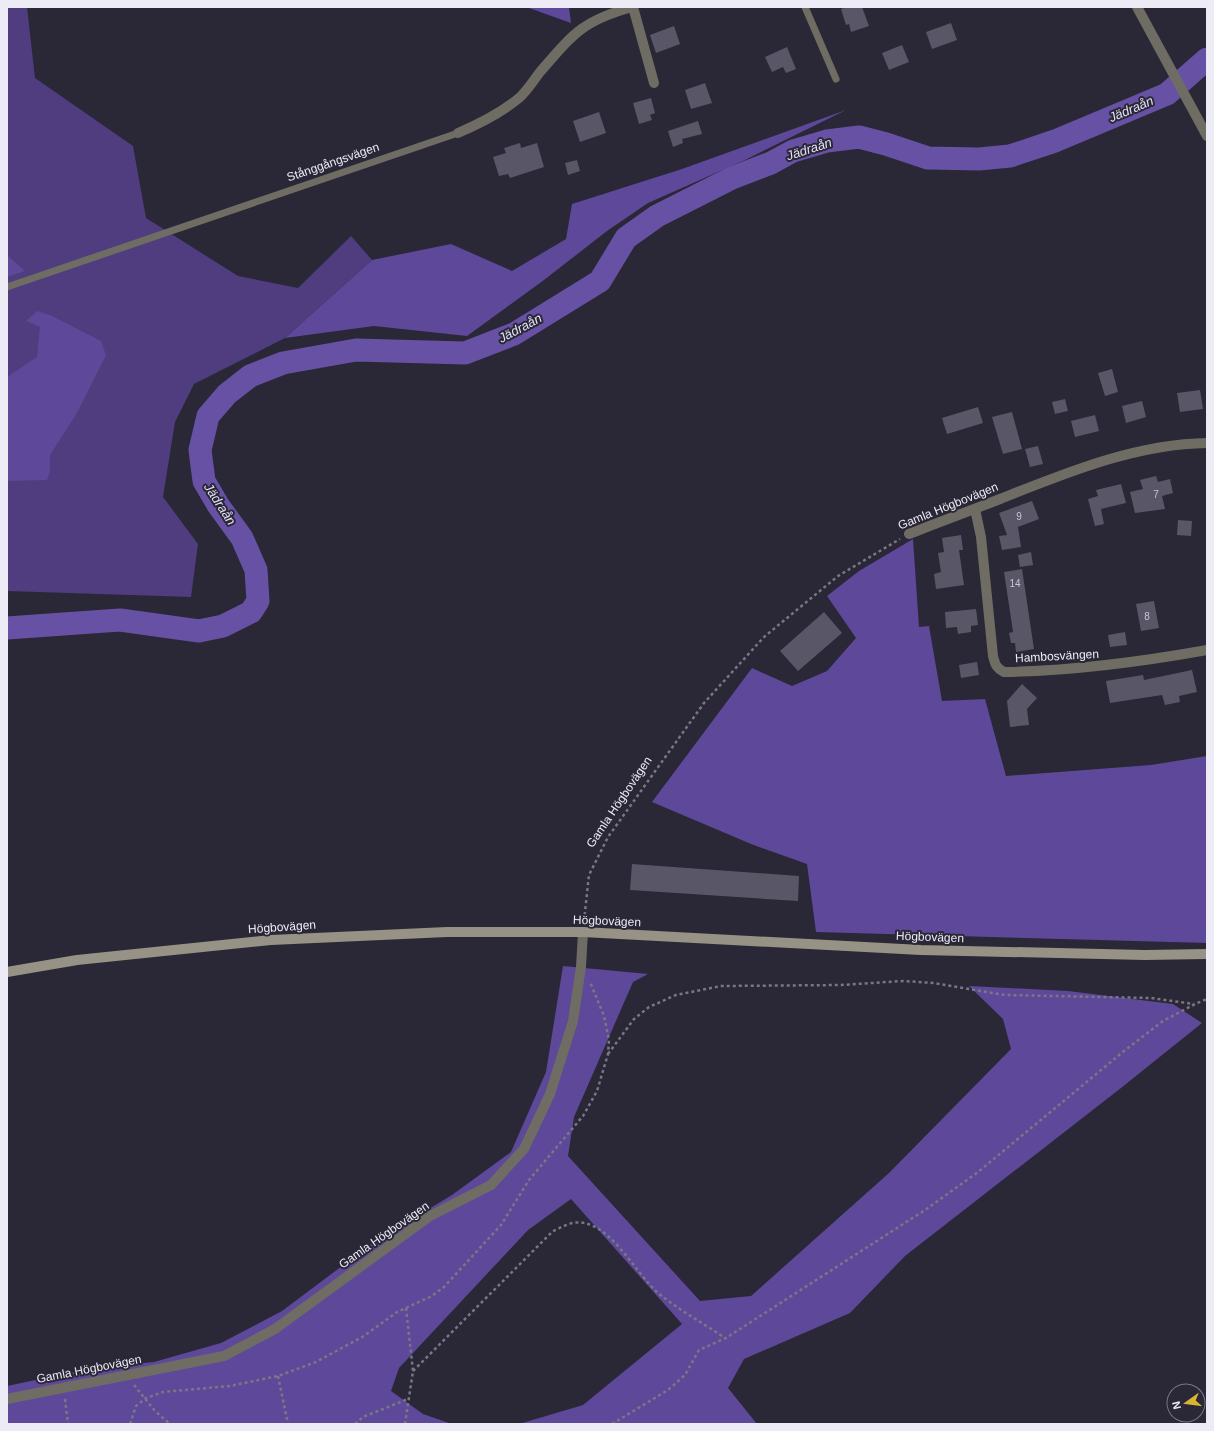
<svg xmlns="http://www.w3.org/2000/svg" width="1214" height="1431" font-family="Arial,sans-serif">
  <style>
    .green { fill: #4f3d7f }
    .forest { fill: #5e489a }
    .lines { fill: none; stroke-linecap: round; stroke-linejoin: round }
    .river { stroke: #6751a4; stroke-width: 23 }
    .building { fill: #595668 }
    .path { stroke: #7a7785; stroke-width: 2.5; stroke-dasharray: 3 3; stroke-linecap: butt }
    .service { stroke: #6f6c64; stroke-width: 7 }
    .minor { stroke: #6f6c64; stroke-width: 10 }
    .tertiary { stroke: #6f6c64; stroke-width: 10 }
    .secondary { stroke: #969285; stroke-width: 10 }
    .labels { text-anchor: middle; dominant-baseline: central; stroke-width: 4; stroke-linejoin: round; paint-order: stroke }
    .number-label { font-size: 10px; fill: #c8c6d2 }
    .street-label { font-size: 12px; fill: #edebf6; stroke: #2a2736 }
    .water-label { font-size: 13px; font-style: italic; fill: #e4e0f8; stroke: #2a2736 }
  </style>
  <rect width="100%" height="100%" fill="#2a2736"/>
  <path class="green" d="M7 7H27L35 78 133 146 146 218 238 276 298 288 351 236 372 260 285 338 194 384 175 422 163 497 198 544 191 597 7 591Z"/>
  <path class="forest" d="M527 7H569L571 23 529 8Z
    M846 110 745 160 648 203 607 231 544 280 467 336 374 326 285 338 372 260 451 244 512 271 566 239 572 204 682 169Z
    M7 255 25 271 7 277Z
    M37 311 52 316 101 341 106 355 77 413 50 455V471L47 480 7 481V377L37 357 40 327 26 321Z
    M913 539 919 627 929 626 942 701 985 699 1006 776 1151 765 1207 756V943L816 932 807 864 751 844 652 802 752 668 792 686 827 671 856 638 827 596 859 571Z
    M563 966 648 974 633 982 574 1117 568 1156 700 1301 751 1296 889 1173 1011 1049 1003 1019 969 986 1068 991 1173 1004 1202 1023 1121 1088 905 1256 850 1313 744 1359 728 1388 757 1424H519L583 1405 682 1324 571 1199 528 1230 399 1368 391 1391 423 1414 452 1424H7V1386L93 1368 154 1362 221 1343 282 1311 374 1242 452 1195 511 1152 546 1072Z"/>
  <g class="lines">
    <path class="river" d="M7 628 120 620 199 631 223 626 251 612 258 601 256 570 242 538 218 505 204 481 200 450 208 416 227 394 250 376 283 363 356 350 465 353 514 334 600 281 626 238 657 216 732 178 771 163 793 151 827 141 859 137 886 144 928 158 979 159 1010 156 1055 141 1167 94 1207 59"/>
  </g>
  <path class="building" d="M847 7H862L869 26 851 32 849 24 846 25 841 9Z
    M951 23 957 40 932 49 926 32Z
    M674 26 680 44 656 53 650 35Z
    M902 45 909 62 889 70 882 53Z
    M787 47 796 69 786 73 783 67 772 72 765 57Z
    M705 83 712 103 691 109 685 90Z
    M651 98 655 113 650 115 652 120 639 124 633 103Z
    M599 112 606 133 580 142 573 121Z
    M698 121 702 134 682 139 683 143 673 147 668 131Z
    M520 143 521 148 537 143 544 167 510 178 508 174 499 176 493 157 506 153 504 148Z
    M577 160 580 171 568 175 565 163Z
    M1112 369 1118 392 1105 396 1098 373Z
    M1200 390 1203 409 1180 412 1177 393Z
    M1065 399 1068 411 1055 414 1052 402Z
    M1142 401 1146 417 1126 423 1122 406Z
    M978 407 983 423 947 434 942 418Z
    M1012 412 1022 449 1003 454 992 417Z
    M1095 415 1099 431 1075 437 1071 421Z
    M1038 446 1043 464 1030 467 1025 449Z
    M1156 476 1158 482 1170 479 1173 493 1162 496 1165 509 1135 513 1130 492 1143 489 1140 480Z
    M1121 484 1126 503 1101 509 1104 524 1095 526 1088 499 1098 496 1096 490Z
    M1032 501 1039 519 1018 527 1021 547 1002 550 999 536 1007 535 999 513Z
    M1178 520 1192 521 1191 536 1177 535Z
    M961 535 963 550H959L964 585 936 589 934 574 941 572 938 553 944 552 942 538Z
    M1031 552 1033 565 1020 567 1018 555Z
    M1022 569 1034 649 1016 652 1015 643H1011L1009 633 1013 632 1004 572Z
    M1154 601 1159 628 1141 631 1136 604Z
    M976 609 978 625 971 626V632L958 634 957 627 946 628 945 612Z
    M824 612 842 633 798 671 780 651Z
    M1125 632 1127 645 1110 647 1108 635Z
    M977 662 979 675 961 678 959 665Z
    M1192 670 1197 692 1179 696 1180 702 1165 705 1162 695 1110 703 1106 681 1143 675 1144 680Z
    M1022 684 1037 698 1027 709 1029 725 1010 727 1007 701Z
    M632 864 799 876 798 901 630 890Z"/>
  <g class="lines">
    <path class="path" d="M584 921 589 875 608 837 704 703 764 637 838 576 900 539
      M608 1054 634 1019 649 1007 676 995 721 986 841 985 903 981 934 983 1005 995 1151 998 1194 1004
      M413 1371 553 1231C560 1228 567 1224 573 1223 607 1216 636 1274 657 1292 677 1309 703 1323 725 1338
      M278 1376 288 1424
      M134 1385 155 1411 170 1424
      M65 1399 68 1424
      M130 1424 136 1406 146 1398 163 1392 230 1386 278 1376 316 1362 364 1336 397 1312 432 1296 444 1287 501 1225 529 1180 583 1116 597 1091 608 1054 609 1040 604 1016 590 982
      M355 1424 363 1417 408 1399
      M405 1424 413 1371 406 1308
      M612 1424 668 1390 685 1375 699 1350 726 1338 925 1210 978 1172 1124 1051 1163 1021 1195 1004 1207 999"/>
    <path class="service" d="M805 7 836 79
      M7 287 458 133"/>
    <path class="minor" d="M633 7 654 83
      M458 133C479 124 501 113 519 98 527 91 533 81 540 72 573 34 582 21 632 7
      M975 509 981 537 993 656C995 664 996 668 1004 672 1073 671 1140 662 1207 650
      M909 534C939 522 970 511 1000 499 1066 473 1135 444 1207 443
      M7 1399 224 1356 275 1329 430 1216 491 1185 524 1149 550 1094 573 1021 581 967 583 932"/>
    <path class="tertiary" d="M1137 7 1207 136"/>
    <path class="secondary" d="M7 972 77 960 271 940 447 932H583L921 950 1145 955 1207 954"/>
  </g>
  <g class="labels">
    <g class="number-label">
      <text x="1156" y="494">7</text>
      <text x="1019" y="516">9</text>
      <text x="1015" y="583">14</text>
      <text x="1147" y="616">8</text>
    </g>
    <g class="street-label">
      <text transform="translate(333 162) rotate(-19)">Stånggångsvägen</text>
      <text transform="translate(948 506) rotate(-22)">Gamla Högbovägen</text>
      <text transform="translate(1057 656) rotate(-3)">Hambosvängen</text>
      <text transform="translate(619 802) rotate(-56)">Gamla Högbovägen</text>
      <text transform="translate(607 921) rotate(2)">Högbovägen</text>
      <text transform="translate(282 927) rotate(-4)">Högbovägen</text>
      <text transform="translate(930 937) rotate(2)">Högbovägen</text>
      <text transform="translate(384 1235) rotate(-35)">Gamla Högbovägen</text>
      <text transform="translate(89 1369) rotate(-11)">Gamla Högbovägen</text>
    </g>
    <g class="water-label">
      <text transform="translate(1131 109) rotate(-23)">Jädraån</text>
      <text transform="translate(809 149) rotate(-18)">Jädraån</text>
      <text transform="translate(520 328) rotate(-28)">Jädraån</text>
      <text transform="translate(220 504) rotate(57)">Jädraån</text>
    </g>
  </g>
  <rect width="1214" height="1431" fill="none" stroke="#edebf6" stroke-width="16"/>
  <g transform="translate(1186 1403) rotate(256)"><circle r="19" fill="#2a2736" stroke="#787583"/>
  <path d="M0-3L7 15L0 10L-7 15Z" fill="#d8b434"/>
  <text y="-6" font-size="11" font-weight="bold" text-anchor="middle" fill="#edebf6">N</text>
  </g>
</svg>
